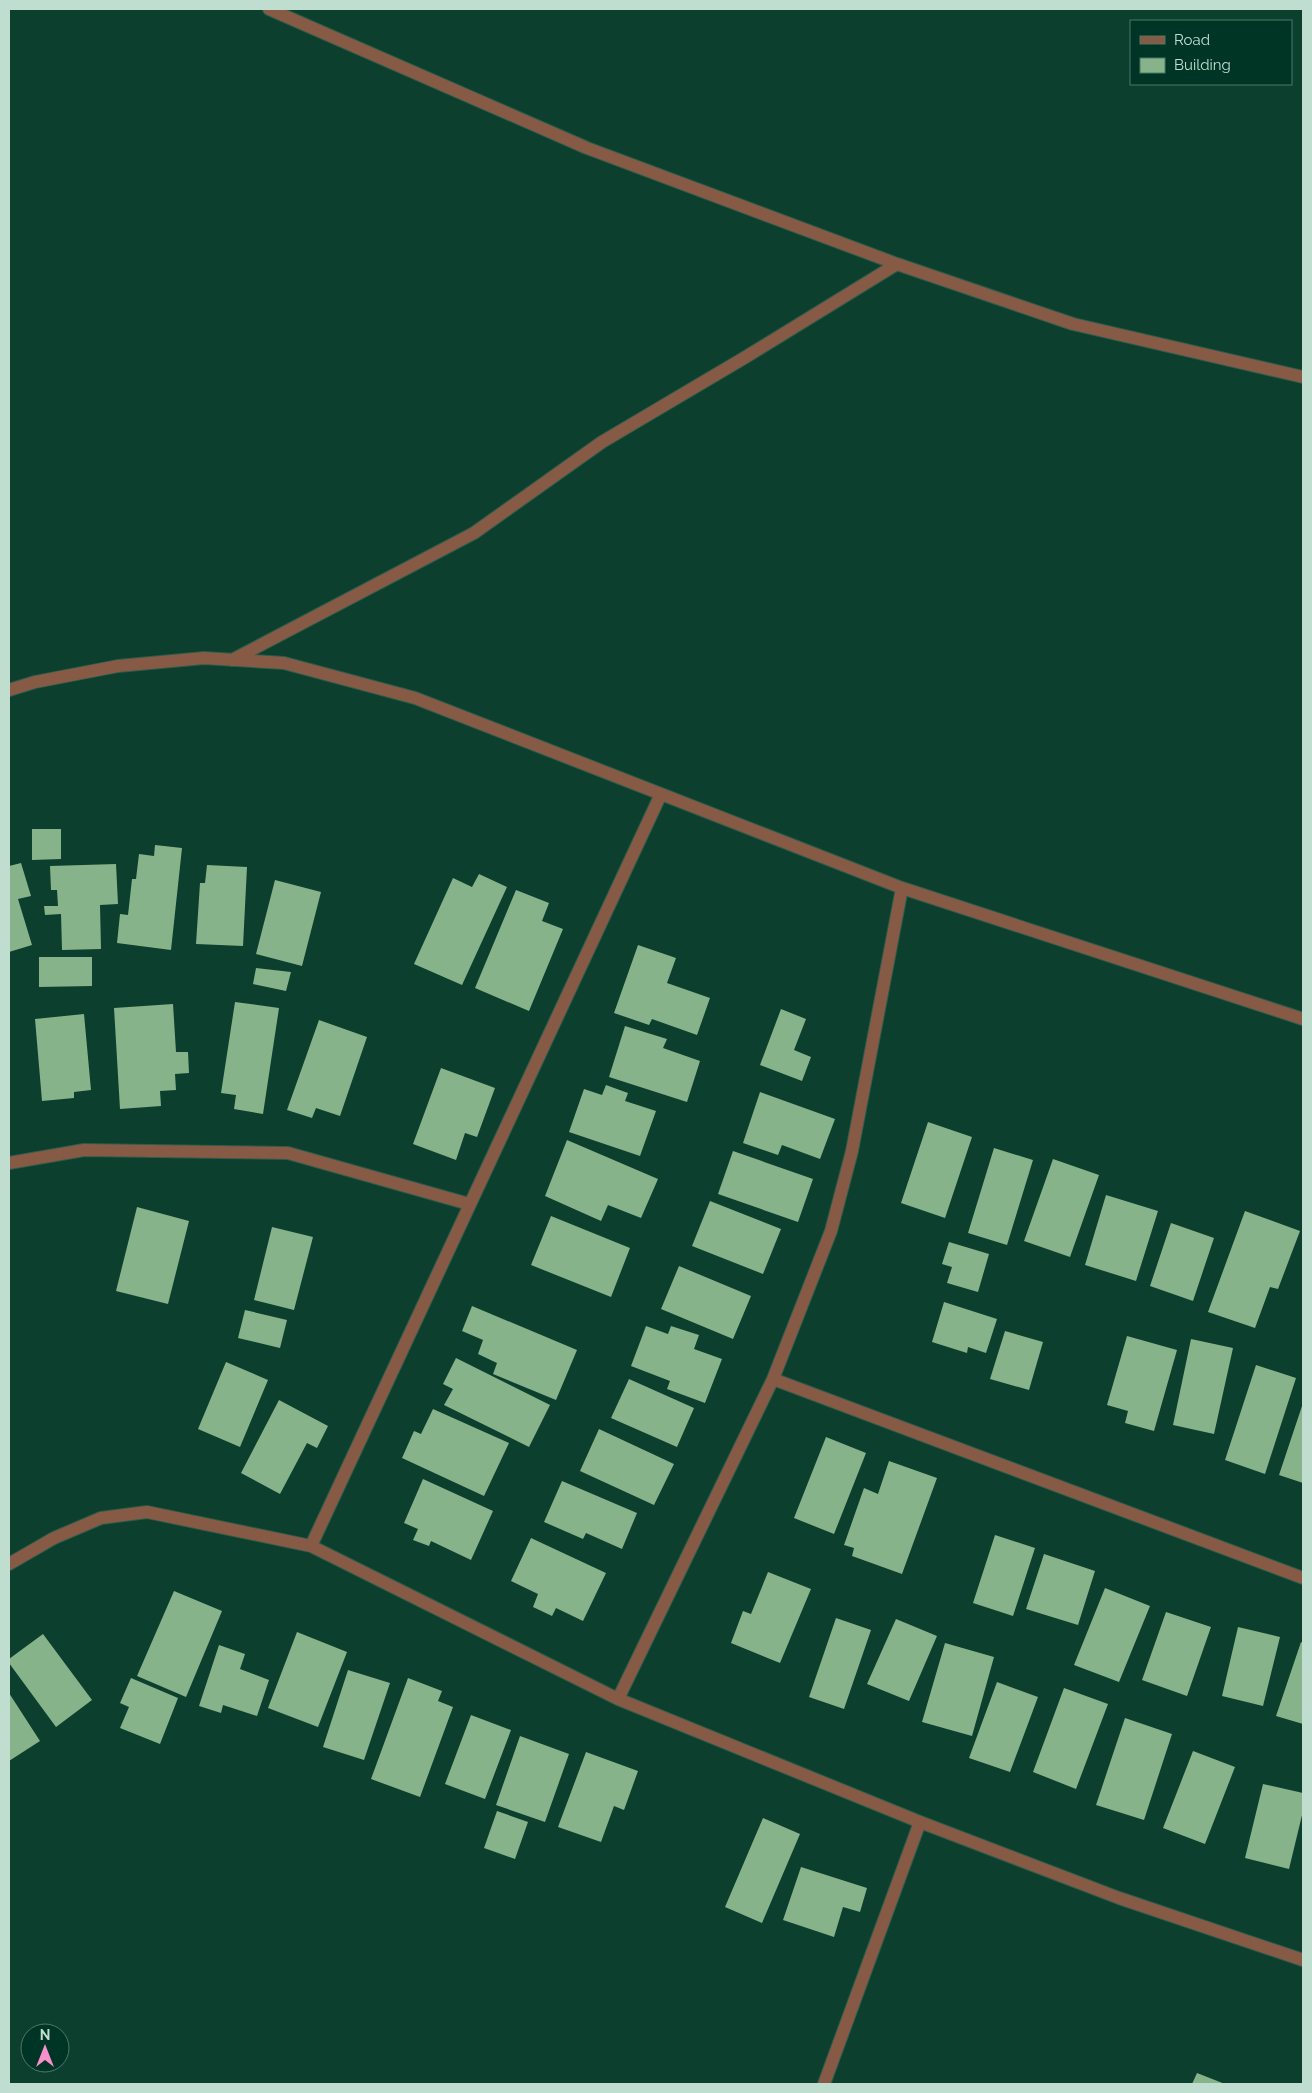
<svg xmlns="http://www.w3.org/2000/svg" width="1312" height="2093" font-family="Raleway,sans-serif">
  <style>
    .building { fill: #87b38a }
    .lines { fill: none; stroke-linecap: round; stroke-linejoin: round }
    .street-casing { stroke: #2c5c4b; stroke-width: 14 }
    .street { stroke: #865a45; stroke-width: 12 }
  </style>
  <rect width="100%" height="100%" fill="#0c3f2e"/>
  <path class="building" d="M32 829H61V859L32 860Z
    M155 845 182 848 171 950 117 943 120 914 128 915 132 879H136L139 854 154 856Z
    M21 863 31 896 18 899 32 945 9 952V866Z
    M116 864 118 904 100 905 101 949 62 950 61 914 45 915 44 906H58L57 890H51L50 866Z
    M207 865 247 867 243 946 196 944 200 883H205Z
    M479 874 507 887 462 985 414 964 453 878 472 887Z
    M275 880 321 892 302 966 256 954Z
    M516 890 549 903 542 921 563 929 529 1011 475 988Z
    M638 945 676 958 667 983 710 998 697 1035 652 1019 649 1025 614 1013Z
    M39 957H92V986L39 987Z
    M256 968 291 972 286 991 253 984Z
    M235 1002 279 1008 263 1114 234 1109 236 1095 221 1093Z
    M173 1004 176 1052H188L189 1073 175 1074 176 1090 160 1091 161 1106 120 1109 114 1008Z
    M781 1009 806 1019 794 1050 811 1057 802 1081 760 1065Z
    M84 1014 91 1090 74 1092V1098L42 1101 35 1019Z
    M319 1020 367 1037 340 1116 316 1108 312 1118 287 1110Z
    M625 1026 667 1039 663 1048 700 1061 687 1102 609 1077Z
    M441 1068 495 1088 477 1137 465 1133 456 1160 413 1144Z
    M606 1085 628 1093 625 1101 656 1111 640 1156 569 1132 584 1089 602 1095Z
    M760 1092 835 1119 820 1159 782 1145 778 1155 743 1143Z
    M928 1122 972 1137 945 1218 901 1203Z
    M567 1140 658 1179 641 1218 608 1205 601 1221 545 1196Z
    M994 1148 1033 1160 1007 1245 968 1233Z
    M733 1151 813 1179 798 1222 718 1194Z
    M1053 1159 1099 1175 1070 1257 1024 1241Z
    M1106 1195 1158 1211 1136 1281 1085 1265Z
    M710 1201 781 1229 763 1274 692 1246Z
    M137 1207 189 1221 168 1304 116 1291Z
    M1245 1211 1300 1231 1278 1289 1270 1287 1255 1328 1208 1312Z
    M551 1216 630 1248 611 1297 531 1265Z
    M1171 1223 1214 1238 1193 1301 1150 1286Z
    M272 1227 313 1237 294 1310 254 1300Z
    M949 1242 989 1254 978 1292 947 1283 952 1267 942 1264Z
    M679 1266 751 1296 733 1339 661 1309Z
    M944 1302 997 1319 986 1353 968 1347 967 1353 932 1342Z
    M472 1306 577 1350 556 1400 493 1374 497 1363 478 1354 483 1340 462 1331Z
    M245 1310 287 1320 280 1348 238 1338Z
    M646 1326 668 1334 671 1326 699 1335 694 1349 722 1359 705 1403 667 1389 670 1381 631 1366Z
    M1005 1331 1043 1342 1029 1390 990 1379Z
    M1127 1336 1177 1350 1154 1431 1125 1423 1128 1411 1107 1405Z
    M1191 1339 1233 1348 1214 1434 1173 1425Z
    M456 1358 550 1405 529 1447 444 1405 453 1389 443 1384Z
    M226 1362 268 1380 240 1447 198 1429Z
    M1256 1365 1296 1378 1265 1474 1225 1460Z
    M629 1379 694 1408 677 1447 611 1418Z
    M279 1400 328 1426 317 1448 307 1443 280 1494 241 1473Z
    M1303 1403V1483L1279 1475Z
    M433 1409 509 1443 484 1496 402 1458 414 1431 421 1434Z
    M599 1429 674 1464 654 1505 580 1471Z
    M826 1437 866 1453 834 1534 794 1518Z
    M889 1461 937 1478 902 1574 852 1556 854 1548 844 1545 864 1488 878 1494Z
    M423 1479 493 1511 471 1560 431 1541 429 1546 413 1540 418 1529 404 1523Z
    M562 1481 637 1513 622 1549 586 1533 583 1539 544 1522Z
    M995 1535 1035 1548 1013 1616 973 1603Z
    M531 1538 606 1573 583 1621 556 1608 552 1616 533 1607 538 1594 511 1581Z
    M1044 1554 1095 1571 1078 1625 1026 1609Z
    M768 1572 811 1589 780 1663 731 1643 743 1611 751 1614Z
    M1105 1588 1150 1606 1119 1682 1074 1665Z
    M174 1591 222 1611 186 1697 137 1676Z
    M1166 1612 1211 1627 1187 1696 1142 1680Z
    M836 1618 871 1630 844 1709 809 1697Z
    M896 1619 937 1636 909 1701 867 1684Z
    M1238 1627 1280 1637 1263 1706 1222 1696Z
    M297 1632 347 1652 318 1727 268 1708Z
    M43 1634 92 1700 56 1727 9 1663V1659Z
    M1301 1642 1303 1643V1724L1276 1716Z
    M945 1643 994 1657 972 1736 922 1722Z
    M219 1645 245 1654 240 1669 269 1680 257 1716 223 1705 221 1713 199 1706Z
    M348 1670 390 1683 364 1760 323 1747Z
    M131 1678 178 1698 160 1744 120 1728 129 1707 120 1703Z
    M408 1678 442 1691 438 1701 453 1707 420 1797 371 1779Z
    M997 1682 1038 1697 1010 1772 969 1758Z
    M1064 1688 1108 1704 1076 1789 1033 1772Z
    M9 1693 40 1741 9 1761Z
    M471 1715 511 1730 485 1799 445 1784Z
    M1125 1718 1172 1734 1144 1820 1096 1805Z
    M520 1736 569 1754 545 1822 496 1805Z
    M1193 1751 1235 1767 1205 1844 1163 1828Z
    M586 1752 638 1771 624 1810 614 1806 601 1842 558 1827Z
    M1263 1784 1303 1793V1811L1289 1869 1245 1858Z
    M497 1811 528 1822 515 1859 484 1848Z
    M763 1818 800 1834 762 1923 725 1907Z
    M801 1867 867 1888 860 1912 843 1907 834 1937 783 1920Z
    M1197 2073 1225 2084H1192Z"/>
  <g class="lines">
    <g class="street-casing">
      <path id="street" d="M269 9 587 148 897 264 1073 324 1303 377
        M232 660 474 533 602 442 744 358 897 264
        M9 690 35 682 118 666 204 658 284 663 415 698 902 888 1303 1019
        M9 1163 84 1150 288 1153 469 1204
        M773 1379 1303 1578
        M311 1546 661 794
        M9 1564 54 1538 101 1518 147 1512 311 1546 618 1699 920 1822 1119 1898 1303 1960
        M618 1699 773 1379 831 1231 852 1151 902 888
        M824 2084 920 1822"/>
    </g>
    <use href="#street" class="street"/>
  </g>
  <rect width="1312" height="2093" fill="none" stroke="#bfded0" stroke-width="20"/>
  <rect x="1130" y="20" width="162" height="65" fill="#003424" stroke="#4c7869"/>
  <rect x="1140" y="36" width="25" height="8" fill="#865a45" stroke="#4c7869"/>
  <text x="1174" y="45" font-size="15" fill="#bfded0">Road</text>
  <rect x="1140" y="58" width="25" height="15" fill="#87b38a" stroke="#4c7869"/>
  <text x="1174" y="70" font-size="15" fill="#bfded0">Building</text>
  <g transform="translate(45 2048)"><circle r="24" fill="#003424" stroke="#4c7869"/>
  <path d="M0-4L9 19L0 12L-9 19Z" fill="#f890cb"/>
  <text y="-8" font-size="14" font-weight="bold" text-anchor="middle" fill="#bfded0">N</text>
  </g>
</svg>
